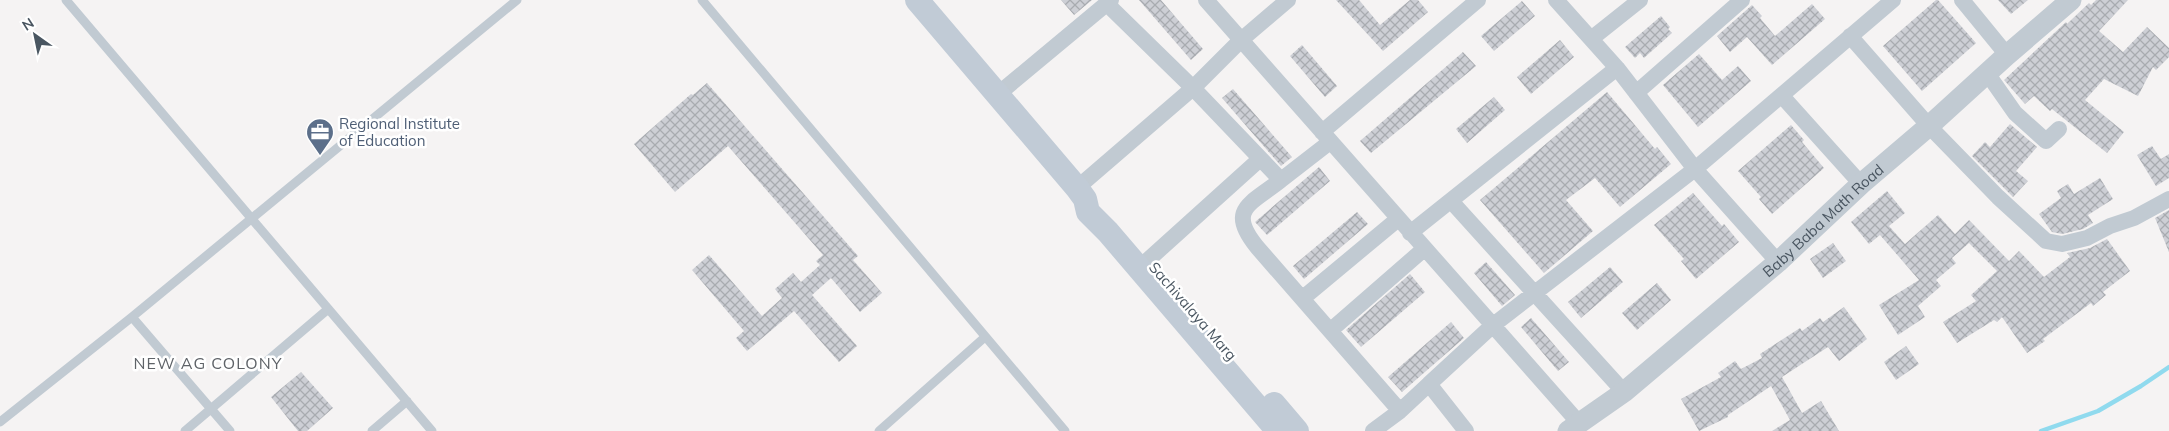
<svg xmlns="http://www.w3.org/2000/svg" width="2169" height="431" font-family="Mulish,sans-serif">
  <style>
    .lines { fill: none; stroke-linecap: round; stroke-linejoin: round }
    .stream { stroke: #90daee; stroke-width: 4.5 }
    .building { fill: url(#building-cross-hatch) }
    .service { stroke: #c1cad2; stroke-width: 9 }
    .minor { stroke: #c1cad2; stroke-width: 16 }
    .tertiary { stroke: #c1cad2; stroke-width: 21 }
    .secondary { stroke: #c1cbd6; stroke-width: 24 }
    .labels { text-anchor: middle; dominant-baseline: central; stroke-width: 5; stroke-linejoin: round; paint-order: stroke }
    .service-label { font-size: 15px; fill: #4e5e75; stroke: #fff; text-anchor: start }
    .street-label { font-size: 15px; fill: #4a5661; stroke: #fff }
    .neighbourhood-label { font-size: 16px; letter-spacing: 1px; fill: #5f6368; stroke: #fff }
  </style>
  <defs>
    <pattern id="building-cross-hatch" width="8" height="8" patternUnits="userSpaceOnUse" patternTransform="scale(1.25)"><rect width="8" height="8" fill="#cdcfd5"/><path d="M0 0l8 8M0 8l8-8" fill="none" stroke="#a8abb0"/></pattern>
  </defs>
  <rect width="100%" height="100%" fill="#f5f3f3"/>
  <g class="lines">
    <path class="stream" d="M2041 431 2098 411 2141 386 2169 367"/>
  </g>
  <path class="building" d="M1061 0H1092L1074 15Z
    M1139 0H1161L1203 49 1191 60Z
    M1336 0H1359L1380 25 1410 0H1418L1428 12 1383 51Z
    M1936 0H1938L1976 43 1922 91 1883 46Z
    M1998 0H2028L2011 14Z
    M2096 0H2128L2099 31 2123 52 2147 27 2169 48V57L2156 70 2153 67 2138 96 2104 79 2085 100 2124 132 2107 153 2052 109 2050 111 2034 96 2025 104 2004 80 2066 22 2067 24 2089 3 2091 5Z
    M1522 1 1535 16 1494 51 1481 36Z
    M1812 4 1825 19 1772 65 1747 37 1730 52 1717 36 1752 5 1762 16 1760 18 1775 36Z
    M1661 16 1670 27 1668 29 1672 33 1644 58 1640 53 1635 58 1625 47Z
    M1560 40 1574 57 1531 94 1517 77Z
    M1302 45 1337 86 1325 97 1290 56Z
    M1463 52 1476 66 1371 153 1360 141Z
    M1699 54 1722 80 1738 66 1751 81 1698 127 1663 85Z
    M707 83 858 256 853 260 882 293 860 312 831 278 812 295 857 346 839 362 794 311 747 351 736 338 744 331 692 270 709 255 762 316 782 298 775 289 793 273 801 282 820 265 816 261 823 255 728 146 675 192 634 144 691 94 693 95Z
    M1233 89 1292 157 1281 166 1222 98Z
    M1607 92 1655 149 1657 147 1671 164 1620 207 1595 178 1566 200 1593 231 1544 273 1480 200Z
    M1494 97 1505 110 1467 143 1456 129Z
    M2010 124 2037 147 2016 171 2028 181 2013 197 1972 156 1985 142 1990 147Z
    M1791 125 1804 140 1802 142 1824 168 1772 214 1759 199 1761 197 1738 171Z
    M2152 146 2161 159 2169 154V178L2156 186 2137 155Z
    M1319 167 1330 181 1267 235 1255 222Z
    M2100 178 2113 199 2088 215 2093 223 2083 229 2062 234 2052 232 2039 214 2061 198 2057 191 2068 184 2074 194Z
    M1887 191 1905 213 1889 226 1905 244 1938 215 1955 234 1969 220 2009 261 2019 251 2044 277 2070 257 2067 253 2090 248 2107 239 2130 271 2103 292 2106 295 2093 306 2091 303 2043 339 2045 341 2027 353 2002 317 1997 322 1994 320 1957 343 1943 322 1976 301 1971 295 1997 271 1969 243 1952 258 1956 263 1936 280 1941 286 1918 306 1925 317 1898 335 1879 305 1919 280 1880 235 1869 244 1851 222Z
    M1693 193 1722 226 1724 224 1739 242 1696 279 1681 261 1684 259 1654 225Z
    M2169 210V252L2155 218Z
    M1357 212 1368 224 1304 279 1293 266Z
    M1833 243 1846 261 1823 278 1810 259Z
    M1486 262 1515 295 1502 306 1474 273Z
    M1610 267 1623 282 1581 318 1568 302Z
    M1410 274 1425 292 1361 347 1346 330Z
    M1657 283 1671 300 1637 330 1622 313Z
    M1844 307 1867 339 1839 361 1828 347 1782 377 1802 413 1821 401 1839 431H1772L1790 420 1771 386 1728 415V417L1699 431 1681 399 1721 377 1718 373 1735 361 1741 369 1762 358 1760 354 1800 328 1802 331 1820 318 1823 322Z
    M1531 318 1569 362 1558 371 1521 327Z
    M1451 322 1464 338 1402 392 1388 377Z
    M1906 346 1919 364 1896 380 1884 362Z
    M301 372 333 408 307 431H298L271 397Z"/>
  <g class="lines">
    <path class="service" d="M66 0 432 431
      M702 0 1065 431
      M132 317 230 431
      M0 422 132 317 517 0
      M185 431 327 310
      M372 431 407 401
      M879 431 985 337"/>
    <path class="minor" d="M1206 0 1579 423
      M1556 0 1617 68 1695 169 1778 262
      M1962 0 2007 55
      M1107 4 1193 88 1281 180C1251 204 1226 209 1257 247L1400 411
      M1850 36 1929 126 1998 197 2046 241 2062 244 2087 238 2110 226 2134 218 2169 199
      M1591 39 1640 0
      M1987 73 2015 113 2046 141 2059 129
      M1636 93 1742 0
      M997 95 1111 0
      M1782 96 1861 184
      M1322 132 1478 0
      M1281 180 1330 142
      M1077 188 1193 88 1241 40 1288 0
      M1451 201 1624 392
      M1410 233 1617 68
      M1148 260 1260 159
      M1303 298 1398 219
      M1331 330 1424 249
      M1429 384 1492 326 1695 169 1893 0
      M1373 431 1400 411 1429 384 1466 431"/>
    <path class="tertiary" id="s1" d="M1568 431 1624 392 1778 262 1861 184 1929 126 2007 55 2071 0"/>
    <path class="secondary" d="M917 0 1077 188 1085 199 1088 212 1108 232 1278 431
      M1274 404 1297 431"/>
  </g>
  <defs>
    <g id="office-pin" transform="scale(1.4375)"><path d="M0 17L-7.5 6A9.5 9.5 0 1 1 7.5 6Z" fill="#5c6f8a" stroke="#fff"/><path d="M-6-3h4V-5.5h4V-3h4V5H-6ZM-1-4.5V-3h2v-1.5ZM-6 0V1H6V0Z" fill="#fff"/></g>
  </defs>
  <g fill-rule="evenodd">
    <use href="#office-pin" x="320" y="132"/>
  </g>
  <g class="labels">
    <g class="service-label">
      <text x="339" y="123">Regional Institute<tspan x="339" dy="17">of Education</tspan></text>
    </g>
    <g class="street-label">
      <text stroke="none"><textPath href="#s1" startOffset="331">Baby Baba Math Road</textPath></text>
      <text transform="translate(1193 311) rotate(49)">Sachivalaya Marg</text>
    </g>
    <g class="neighbourhood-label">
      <text x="208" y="363">NEW AG COLONY</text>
    </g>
  </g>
  <g transform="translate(35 35) rotate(327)" stroke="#ffffff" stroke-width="4" paint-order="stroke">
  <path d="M0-4L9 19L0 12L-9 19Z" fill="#4a5661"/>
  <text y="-8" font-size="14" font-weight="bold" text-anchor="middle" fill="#4a5661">N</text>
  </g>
</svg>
